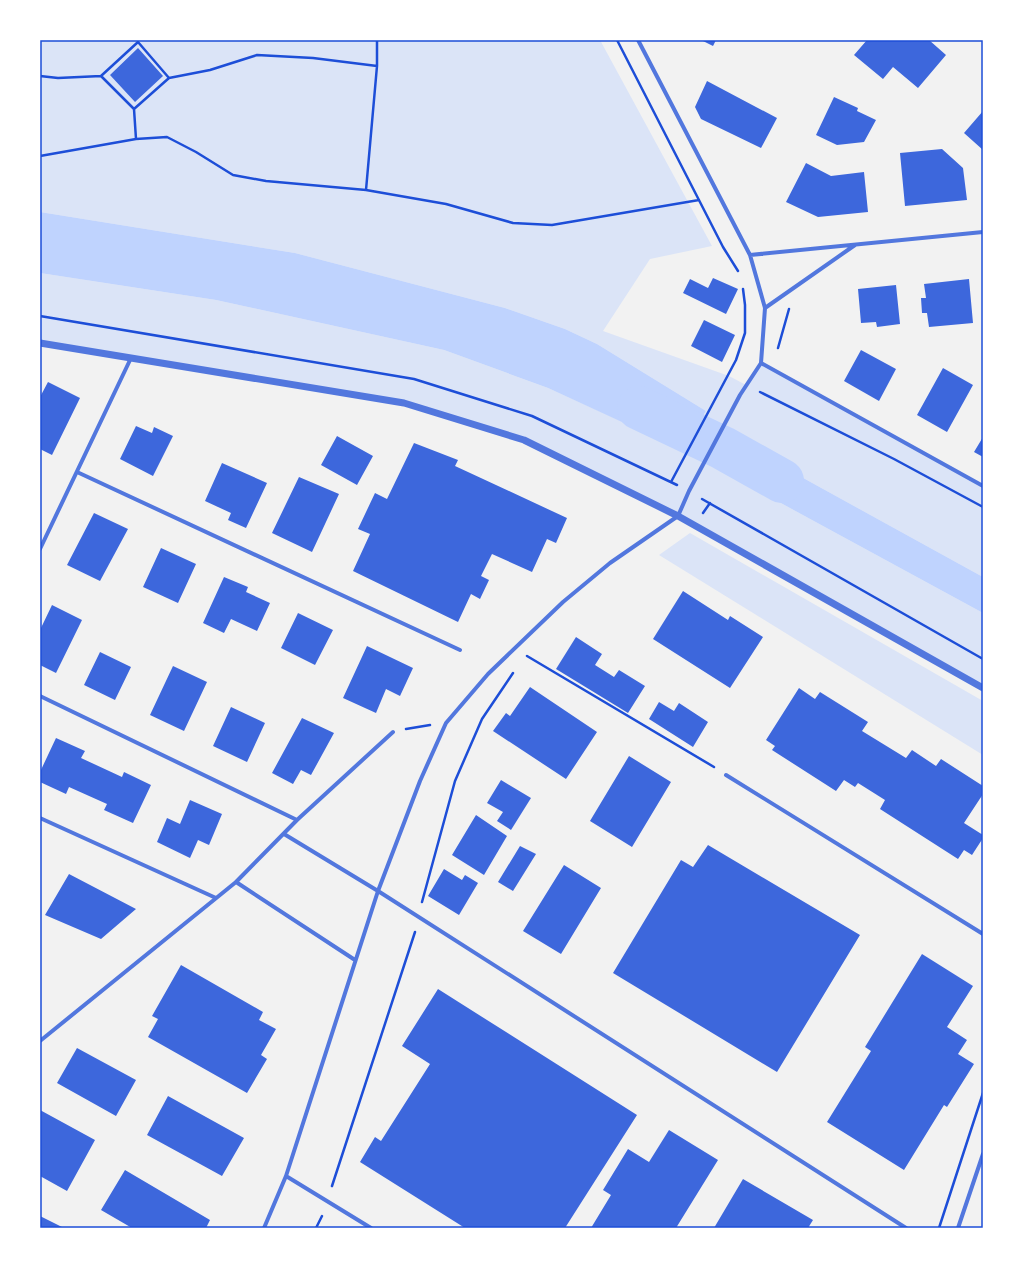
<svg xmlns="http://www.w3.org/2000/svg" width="1023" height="1268" font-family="'Noto Sans',sans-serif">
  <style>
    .green { fill: #dbe4f7 }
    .water { fill: #bfd3fe }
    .pier { fill: #f2f2f2 }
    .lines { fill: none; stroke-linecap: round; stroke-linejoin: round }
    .river { stroke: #bfd3fe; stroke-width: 44 }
    .building { fill: #3d67dc }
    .path { stroke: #1d4ed8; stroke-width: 2.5 }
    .minor { stroke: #5277de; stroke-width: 4 }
    .tertiary { stroke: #5277de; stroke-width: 7 }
    .neatline { fill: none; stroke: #1d4ed8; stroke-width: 1.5 }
  </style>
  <rect width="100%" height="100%" fill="#f2f2f2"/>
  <path class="green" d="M40 40H600L712 246 650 259 603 331 729 376 746 385 761 363 983 486V577L736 441 720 470 983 613V688L678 516 524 440 404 403 40 344V273L216 300 444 350 548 388 685 450 706 411 597 344 565 329 505 308 295 253 40 212Z
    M690 533 983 701V755L659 555Z"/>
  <path class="water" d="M40 212 295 253 505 308 565 329 597 344 706 411 685 451 548 388 444 350 216 300 40 273Z
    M736 441 983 577V613L720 470Z"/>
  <path class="pier" d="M707 409 687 452H684L685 451Z
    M734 439H737L719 471 718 469Z"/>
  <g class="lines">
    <path class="river" d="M639 408 723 448 782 481"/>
  </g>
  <path class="building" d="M701 40H716L713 46Z
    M867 40H929L946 55 918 88 893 67 883 79 854 55Z
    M138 48 163 76 135 102 110 75Z
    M707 81 777 118 761 148 701 119 695 107Z
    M834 97 858 108 857 111 876 120 864 142 837 145 816 135Z
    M983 111V150L964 133Z
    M942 149 963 168 967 200 905 206 900 153Z
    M806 163 831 176 864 172 868 212 818 217 786 202Z
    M713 278 738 289 726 314 683 293 690 279 708 288Z
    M969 279 973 323 929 327 927 313H922L921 298H926L924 284Z
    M896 285 900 324 877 327 876 322 861 323 858 289Z
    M704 320 735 335 722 362 691 346Z
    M861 350 896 369 879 401 844 381Z
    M943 368 973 385 947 432 917 415Z
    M48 382 80 398 52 455 40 449V397Z
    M136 426 152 433 154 427 173 436 153 476 120 459Z
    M337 436 373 456 357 485 321 465Z
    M983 437V457L974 452Z
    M414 443 458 460 455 466 567 518 556 543 547 539 532 572 492 554 481 576 489 580 480 599 471 594 458 622 353 571 370 534 358 529 375 493 387 499Z
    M222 463 267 483 246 528 228 520 231 513 205 501Z
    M299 477 339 494 312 552 272 533Z
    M94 513 128 529 100 581 67 565Z
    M161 548 196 564 178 603 143 587Z
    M224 577 248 587 246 592 270 603 257 631 231 619 224 633 203 623Z
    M683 591 728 620 730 616 763 637 730 688 653 639Z
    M52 605 82 620 56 673 40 665V630Z
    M298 613 333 630 315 665 281 648Z
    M576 637 602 654 595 665 614 677 619 670 645 686 628 713 556 669Z
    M367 646 413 668 400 696 386 689 376 713 343 698Z
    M100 652 131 667 115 700 84 685Z
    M173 666 207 682 184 731 150 715Z
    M530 687 597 732 566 779 493 731 506 713 510 716Z
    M799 688 815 699 820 692 868 722 862 731 906 758 912 750 936 766 941 759 983 786V794L964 823 983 835V838L972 855 964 850 958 859 880 809 885 800 858 783 855 787 844 780 836 791 772 750 775 746 766 740Z
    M659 702 674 711 679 703 708 722 693 747 649 719Z
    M231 707 265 723 247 762 213 746Z
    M302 718 334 733 311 775 301 770 293 784 272 773Z
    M56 738 85 751 81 758 122 777 124 772 151 785 133 823 104 810 107 804 69 787 66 794 40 782V772Z
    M629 756 671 782 632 847 590 821Z
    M501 780 531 798 511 830 497 821 503 812 487 803Z
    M190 800 222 814 209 845 198 840 190 858 157 842 167 818 180 824Z
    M476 815 507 836 484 875 452 855Z
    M708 845 860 935 777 1072 613 973 681 860 693 867Z
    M520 846 536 854 513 891 498 882Z
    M564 865 601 888 561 954 523 931Z
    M444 869 462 880 465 875 478 883 459 915 428 896Z
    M69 874 136 909 101 939 45 915Z
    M922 954 973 986 947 1027 967 1040 958 1054 974 1064 947 1107 944 1105 904 1170 827 1122 871 1051 865 1047Z
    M181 965 263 1012 259 1020 276 1029 261 1055 267 1059 247 1093 148 1037 158 1019 152 1016Z
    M438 989 637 1115 565 1228H465L360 1162 375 1137 381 1141 430 1064 402 1046Z
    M77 1048 136 1080 116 1116 57 1083Z
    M168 1096 244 1138 222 1176 147 1135Z
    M40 1110 95 1140 67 1191 40 1176Z
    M669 1130 718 1160 676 1228H591L611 1195 603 1190 628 1149 649 1162Z
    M125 1170 210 1220 206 1228H132L101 1210Z
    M743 1179 813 1220 808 1228H714Z
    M40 1216 64 1228H40Z"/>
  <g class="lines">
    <path class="path" d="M617 40 723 247 738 271
      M40 76 58 78 101 76 134 109
      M101 76 138 42 169 78
      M136 139 134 109 169 78 210 70 257 55 313 58 377 66
      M40 156 136 139 167 137 196 152 233 175 266 181 366 190 446 204 513 223 552 225 699 200
      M366 190 377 66V40
      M40 316 414 379 532 416 677 485
      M778 348 789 309
      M760 392 894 459 983 507
      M671 482 736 360 745 333V305L743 289
      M702 499 983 659
      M703 513 710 503
      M527 656 714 767
      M406 729 430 725
      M422 902 455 781 482 719 513 673
      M332 1186 415 932
      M316 1228 322 1216
      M939 1228 983 1093"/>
    <path class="minor" d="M750 255 983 232
      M765 308 855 245
      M761 363 983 486
      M77 472 460 650
      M40 549 131 358
      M40 696 297 820
      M726 775 983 934
      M40 818 216 898
      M284 834 378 891 906 1228
      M236 882 297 820 393 732
      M40 1041 236 882 355 960
      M286 1176 371 1228
      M264 1228 286 1176 378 891 420 781 446 723 488 674 563 602 610 563 678 516 689 491 740 395 761 363 765 308 750 255 638 40
      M958 1228 983 1154"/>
    <path class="tertiary" d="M40 343 404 403 524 440 678 516 983 688"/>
  </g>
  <rect width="1023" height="1268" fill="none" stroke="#ffffff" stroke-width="82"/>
  <rect x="41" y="41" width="941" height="1186" class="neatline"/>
</svg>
